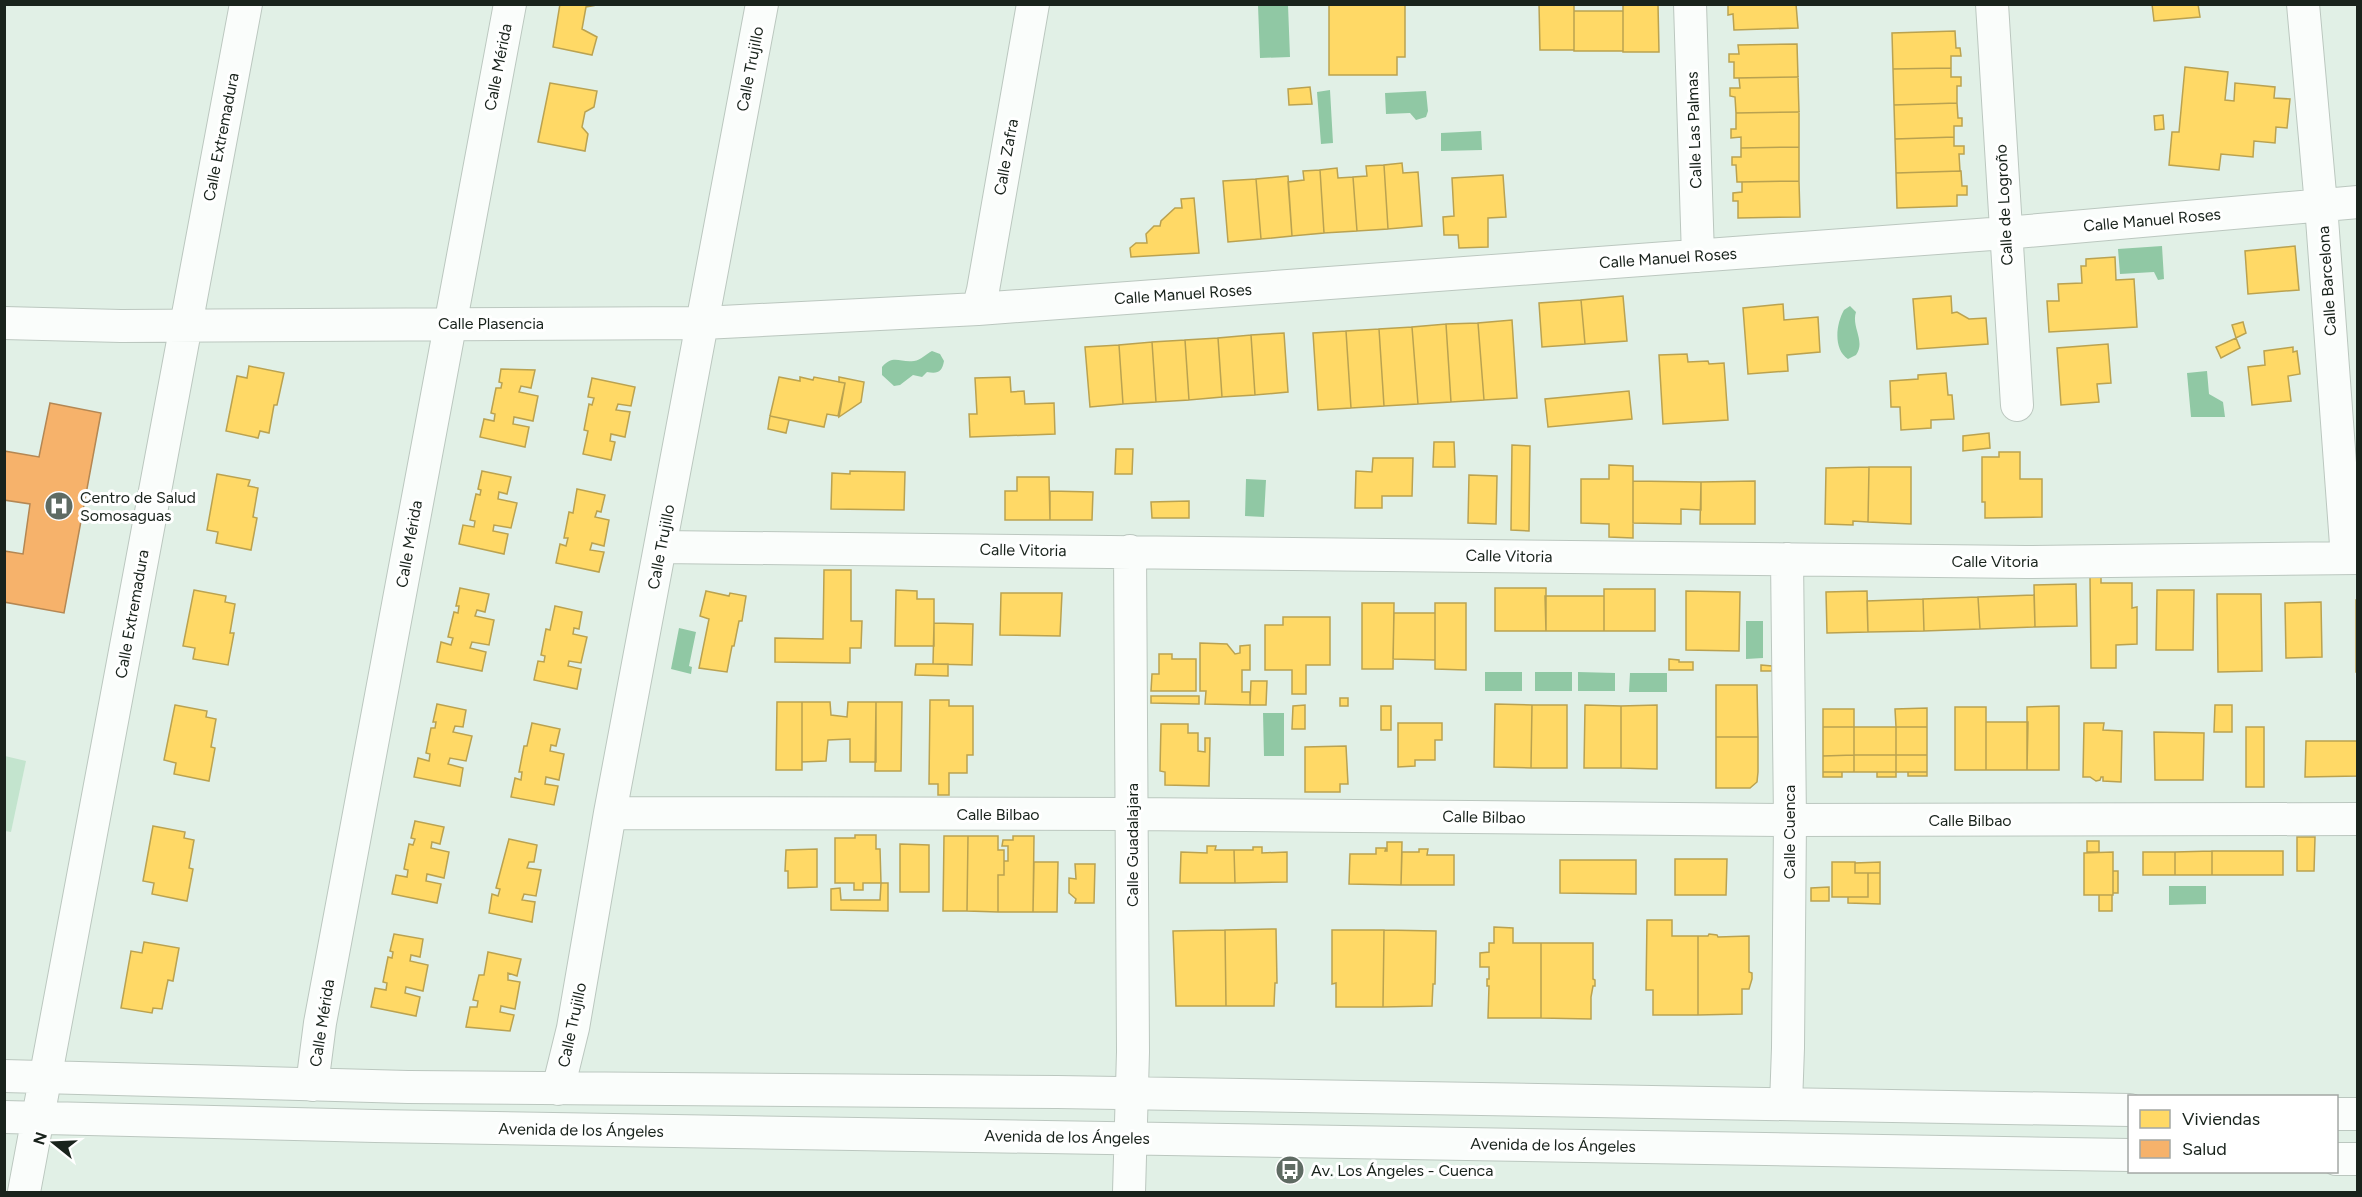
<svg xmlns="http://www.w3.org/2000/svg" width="2362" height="1197" font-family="Figtree,sans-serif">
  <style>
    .garden { fill: #c3e4ce }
    .water { fill: #90c8a4 }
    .homes { fill: #ffd966; stroke: #baa250; stroke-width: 1.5 }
    .health { fill: #f6b26b; stroke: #b48753; stroke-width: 1.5 }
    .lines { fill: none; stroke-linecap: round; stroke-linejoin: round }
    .minor-casing { stroke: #bbc7bf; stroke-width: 34 }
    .minor { stroke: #fafdfb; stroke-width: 32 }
    .labels { text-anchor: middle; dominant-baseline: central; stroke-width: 6; stroke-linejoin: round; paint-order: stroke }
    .street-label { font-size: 16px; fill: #19231c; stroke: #fff }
    .poi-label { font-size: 16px; fill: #19231c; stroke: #fff; text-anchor: start }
  </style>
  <rect width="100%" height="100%" fill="#e1f0e6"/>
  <path class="garden" d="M5 756 26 761 11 832 5 831Z"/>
  <path class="water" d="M1258 5H1288L1290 57 1260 58Z
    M1330 90 1333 143 1321 144 1317 92Z
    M1426 91 1428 111 1426 117 1416 120 1410 113 1386 114 1385 93Z
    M1481 131 1482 150 1441 151V133Z
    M2162 246 2164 279 2158 280 2154 272 2120 274 2118 249Z
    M1850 306 1856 312C1851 327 1866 341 1856 355L1848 359C1833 349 1836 324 1844 310Z
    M932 351 940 354 944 361C942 372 938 374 927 372L922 377 913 375 900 385 894 386 882 375V367C893 354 900 363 914 361 921 360 926 354 932 351Z
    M2207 371 2209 394 2223 402 2225 417H2191L2187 373Z
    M1246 479 1266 480 1264 517 1245 516Z
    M1746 621H1763V658L1746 659Z
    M679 628 696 632 689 666 692 667 691 674 671 669Z
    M1485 672H1522V691H1485Z
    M1535 672H1572V691H1535Z
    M1578 672 1615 673V691H1578Z
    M1630 673H1667V692H1629Z
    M1263 713H1284V756H1264Z
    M2169 886H2206V904L2169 905Z"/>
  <path class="homes" d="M560 4H602L586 7 582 29 597 37 592 55 553 47Z
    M1329 4H1405V57H1397V75H1329Z
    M1539 4H1574V50H1540Z
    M1623 4H1658L1659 52H1623Z
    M1728 4H1796L1798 28 1734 30 1733 14 1728 15Z
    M2152 4H2198L2200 17 2154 21Z
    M1574 11H1623V51H1574Z
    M1955 31 1956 48H1960L1961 56H1951V68L1893 69 1892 33Z
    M1797 44 1798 77 1734 78V62H1729V54H1739L1738 45Z
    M2185 67 2228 72 2225 100 2234 101 2235 83 2275 87 2274 98 2290 99 2287 128 2276 127 2275 143 2254 141 2253 157 2221 154 2219 170 2169 165 2172 132H2179Z
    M1951 68V77H1961V86H1957V103L1894 105 1893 69Z
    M1798 77 1799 112 1736 113 1735 97 1730 96V88H1740L1739 78Z
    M550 83 597 91 594 107 585 112 582 127 588 134 585 151 538 142Z
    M1310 87 1312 104 1289 105 1288 89Z
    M1957 103 1958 118H1962V126H1954V137L1895 139 1894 105Z
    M1799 112V147L1741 148V137L1731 138V129H1736V113Z
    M2163 115 2164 129 2155 130 2154 116Z
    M1954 137V146H1964V154H1959L1960 171 1896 173 1895 139Z
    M1799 147V181L1737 182 1736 165H1732V157H1741V148Z
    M1402 163 1403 173 1418 172 1422 226 1388 229 1384 165Z
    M1384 165 1388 229 1357 231 1353 177 1367 176 1366 166Z
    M1337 168 1338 178 1353 177 1357 231 1324 233 1320 170Z
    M1320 170 1324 233 1292 236 1288 182 1304 180 1303 171Z
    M1961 171 1962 186H1967V195H1957V206L1897 208 1896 173Z
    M1503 175 1506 217 1488 218V247L1459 248 1458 235H1444L1443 217 1454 216 1452 178Z
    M1288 176 1292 236 1261 239 1256 179Z
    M1256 179 1261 239 1228 242 1223 181Z
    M1799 181 1800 217 1738 218V201H1733V193L1742 192V182Z
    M1194 198 1199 253 1131 257 1130 248 1136 243H1147L1146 234 1154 226H1160L1161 221 1175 208H1182L1181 199Z
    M2295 246 2299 290 2248 294 2245 251Z
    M2115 257 2116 280 2134 279 2137 327 2049 332 2047 301H2059L2058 284 2082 283 2081 266H2086V259Z
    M1623 296 1627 341 1585 344 1581 300Z
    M1951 296 1952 313 1957 312 1969 319 1986 318 1988 344 1917 349 1913 299Z
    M1581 300 1585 344 1542 347 1539 303Z
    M1783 304 1784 320 1818 317 1820 352 1787 355 1788 371 1748 374 1743 308Z
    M1512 320 1517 398 1484 400 1478 323Z
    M2243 322 2246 333 2236 338 2232 325Z
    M1478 323 1484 400 1451 402 1446 324Z
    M1446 324 1451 402 1418 404 1412 327Z
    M1412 327 1418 404 1384 406 1379 329Z
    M1379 329 1384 406 1351 408 1346 331Z
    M1346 331 1351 408 1318 410 1313 333Z
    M1284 333 1288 392 1255 395 1251 335Z
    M1251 335 1255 395 1222 397 1218 338Z
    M1218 338 1222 397 1189 400 1185 340Z
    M2236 338 2240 348 2221 358 2216 347Z
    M1185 340 1189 400 1156 402 1152 342Z
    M1152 342 1156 402 1123 404 1119 345Z
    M2108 344 2111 383 2097 384 2099 402 2061 405 2057 348Z
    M1119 345 1123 404 1090 407 1085 347Z
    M2293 347V352L2297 351 2300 374 2288 376 2291 401 2252 405 2248 367 2265 365 2264 351Z
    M1687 354 1688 362 1708 361 1709 364 1724 363 1728 420 1663 424 1659 355Z
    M249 366 284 373 277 405H274L269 433 260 431 258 438 226 431 237 376 247 378Z
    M501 369 535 370 531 388 521 386 519 392 538 396 533 421 514 417 513 424 529 427 525 447 480 437 484 419 494 421 495 414 491 413 496 388H501L502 383 499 382Z
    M1946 373 1948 395H1952L1954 419 1931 420V428L1901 430 1900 407H1891L1890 381 1918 379V375Z
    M779 377 800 381V377L813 380 814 377 845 383 838 416 827 414 824 427 770 416Z
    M839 377 864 382 861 402 839 417 845 383 839 382Z
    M1010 377 1011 392 1024 391 1025 404 1054 403 1055 434 970 437 969 414H977L975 378Z
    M592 378 635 387 631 406 618 404 616 410 630 412 625 437 611 434 610 441 615 442 611 460 583 454 588 431 584 430 589 404 592 405 594 398 588 397Z
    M1629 391 1632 419 1548 427 1545 399Z
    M770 416 789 420 786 433 768 429Z
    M1989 433 1990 448 1963 451V436Z
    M1434 442H1454L1455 467H1433Z
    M1512 445 1530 446 1529 531 1511 530Z
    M1116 449H1133L1132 474H1115Z
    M1999 452H2020V479H2042V517L1985 518V502H1982V457H1999Z
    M1373 458H1413L1412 496H1382V508H1355L1356 471 1372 472Z
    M1609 465 1633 466V538L1609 537V524L1581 523V479H1609Z
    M1869 467H1911V524L1868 522Z
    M1869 467 1868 522 1853 521V525L1825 524 1826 468Z
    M482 471 511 477 507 494 499 492 498 499 517 503 511 528 494 525 493 531 508 534 504 554 459 544 463 525 474 527 475 521 470 520 476 494 480 495 481 490 478 489Z
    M850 471 905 472 904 510 831 509 832 473 850 474Z
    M217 474 250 480 248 486 258 488 253 517 257 518 251 550 216 543 218 532 207 530Z
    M1469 475 1497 476 1496 524 1468 523Z
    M1017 477H1049L1050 520H1005V491H1017Z
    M1633 481 1701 482V510L1681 509V524L1633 523Z
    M1755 481V524H1700L1701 482Z
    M577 489 605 495 601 512 597 511 595 517 609 520 604 546 592 543 590 550 604 552 599 572 556 563 560 544 566 546 568 538H564L569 512 573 513Z
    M1050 491 1093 492 1092 520H1050Z
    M1189 501V518H1152L1151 502Z
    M824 570H851V621H862L861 648H850V663L775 662V638L823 639Z
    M2090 576H2101V583H2132V608L2137 607V644L2116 645V668H2091Z
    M2076 584 2077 626 2035 627 2034 585Z
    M460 588 489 594 485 612 477 610 475 616 494 620 489 645 472 642 470 648 486 652 482 671 437 662 441 642 451 645 453 638 448 637 454 612 458 613 459 606H456Z
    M1495 588H1546V631H1495Z
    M1604 589H1655V631H1604Z
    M194 590 226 596 225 602 235 604 230 633H234L228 665 193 659 195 648 183 646Z
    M896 590 917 591V599H934V646H895Z
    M2157 590H2194L2193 650H2156Z
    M706 591 729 596 730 593 746 596 742 621H739L734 646H732L727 672 699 668 709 619 700 616Z
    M1686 591 1740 592 1739 651 1686 650Z
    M1867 591 1868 632 1827 633 1826 592Z
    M1001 593H1062L1060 636 1000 635Z
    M2217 594H2261L2262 671 2218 672Z
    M2034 595 2035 627 1980 629 1978 597Z
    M1545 596H1604V631H1546Z
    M1978 597 1980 629 1924 631 1923 599Z
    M1923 599 1924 631 1868 632 1867 601Z
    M2356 600H2358V672H2356Z
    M2321 602 2322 657 2286 658 2285 603Z
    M1362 603H1394L1393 669H1362Z
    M1435 603H1466V670L1435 669Z
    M555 606 582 612 579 629 574 628 573 634 587 637 581 663 569 661 568 666 581 669 577 689 534 680 538 661 544 662 545 656 541 655 546 629 550 630Z
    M1394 613H1435V660L1393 659Z
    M1283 617H1330V665H1306V694H1292V670H1265V625H1283Z
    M934 623 973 624 972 665 933 664Z
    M1200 643 1227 644 1235 654 1240 653V646L1250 645V670H1242V692H1250V705L1205 704 1206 691H1200Z
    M1159 654H1172V659H1196V691H1151L1152 674H1159Z
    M1669 659 1679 660V662H1693V670H1669Z
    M916 664H948V676L915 675Z
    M1761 665 1772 666V671H1761Z
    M1251 681H1267L1266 705H1250Z
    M1716 685H1757L1758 737H1716Z
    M1151 696H1199V704L1151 703Z
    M1340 698H1348V706H1340Z
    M930 700H949V706H973V755H967V773H949V795H938V784H929Z
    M777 702H802V770H776Z
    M802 702H830L831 715 847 717 848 702H876V762H850V739L828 740 826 761 802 762Z
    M876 702H902L901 771H875Z
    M437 704 466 710 463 727 455 726 453 732 472 736 466 761 450 758 448 764 463 768 460 786 414 777 418 758 429 761 430 754 426 753 431 728H435L436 722H433Z
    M1495 704 1532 705 1531 768 1494 767Z
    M175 705 207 711 206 717 216 719 211 747 215 748 209 781 174 774 176 763 164 760Z
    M1305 705V729H1292L1293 706Z
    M1532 705H1567V768H1531Z
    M1585 705 1621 706V768H1584Z
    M1657 705V769L1621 768V706Z
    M2215 705H2232V732H2214Z
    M1381 706H1391V730H1381Z
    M2059 706V770H2027V707Z
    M1955 707H1986V770H1955Z
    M1927 708V727H1896L1895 709Z
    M1823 709H1854V727H1823Z
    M1986 722H2028L2027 770H1986Z
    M532 723 560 729 556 746 551 745 550 751 564 754 559 780 546 777 545 784 558 786 554 805 511 797 515 778 521 780 522 772H519L524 746H527Z
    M1398 723H1442V740H1435V760H1415V766L1398 767Z
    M2084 723H2104L2103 730 2122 731 2121 782 2103 781V777H2101L2100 780 2096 781 2090 777H2083Z
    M1161 724H1188V733H1198V751L1205 752V738H1210L1209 786 1165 785V772L1160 771Z
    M1823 727H1854V755L1823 756Z
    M1854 727H1896V755H1854Z
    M1896 727H1927V755H1896Z
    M2246 727H2264V787H2246Z
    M2154 732 2204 733 2203 780H2155Z
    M1716 737H1758V772L1757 782 1750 788H1716Z
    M2306 741H2358V776L2305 777Z
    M1346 746 1348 784H1340V792H1305V747Z
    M1854 755V772H1823V756Z
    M1854 755H1896V772H1854Z
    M1896 755H1927V772H1896Z
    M1823 772H1842V777H1823Z
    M1877 772H1896V777H1877Z
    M1908 772H1927V776H1908Z
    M415 821 444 827 440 844 432 842 431 848 449 852 444 878 427 874 426 881 441 884 437 903 392 894 396 875 407 877 408 870 404 869 409 844 413 845 415 839 411 838Z
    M153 826 185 832 184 838 194 840 189 868 193 869 187 901 152 894 154 883 143 881Z
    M855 835H876V849H880L881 883H863V890H854V883H835V838H855Z
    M944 836H968L967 911H943Z
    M968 836H998V850H1004V875H998V912L967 911Z
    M1013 836H1034L1033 912H998V875H1004V861H1008V846H1002L1003 840H1013Z
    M2297 837H2315L2314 871H2297Z
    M509 839 537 845 534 862H529L527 868 541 870 536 896 524 894 522 900 535 902 532 922 489 913 492 894 498 896 500 889 496 888Z
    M2087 841H2099V852H2087Z
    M1387 842H1402L1401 885 1349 884 1350 854H1376V848H1386L1385 851H1387Z
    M900 844 929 845V892H900Z
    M1207 846H1216L1215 850H1234L1235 883H1180L1181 852 1207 853Z
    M1253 847H1262V853L1287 852V882L1235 883 1234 850H1253Z
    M817 849V887L788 888V871H785L786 850Z
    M1419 849H1428L1427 855H1454V885H1401L1402 852H1419Z
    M2212 851H2283V875H2212Z
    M2212 851V875H2175V852Z
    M2113 852V895H2084V853Z
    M2143 852H2175V875H2143Z
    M1675 859H1727L1726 895H1675Z
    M1560 860H1636V894L1560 893Z
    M1034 862H1058L1057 912H1033Z
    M1832 862H1855V873H1868V897H1832Z
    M1880 862V873H1855V863Z
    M1075 864H1095L1094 903H1075L1076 899 1069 893V878L1076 879Z
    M2113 871H2118V893H2113Z
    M1868 873H1880V904L1848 903V897H1868Z
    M881 883H888V911L831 910V889L840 888 841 900H880Z
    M1829 887V901H1811V888Z
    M2099 895H2112V911H2099Z
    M1647 920H1672V936H1698V1015H1653V990H1646Z
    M1494 927 1513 928V943H1541V1018H1488L1489 986H1487V979H1489V967H1480V953L1489 952V943H1494Z
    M1276 929 1277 983H1275L1274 1006H1226L1225 930Z
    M1225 930 1226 1006H1176L1173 931Z
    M1332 930H1384L1383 1007H1336V983L1332 984Z
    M1384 930 1436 931 1435 984H1433L1432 1006 1383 1007Z
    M394 934 423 939 420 957 411 955 410 961 428 965 423 991 406 987 405 993 420 997 416 1016 371 1007 375 988 386 990 387 983 383 982 388 957 392 958 393 952 390 951Z
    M1709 934 1717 935 1718 937 1749 936V972L1752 973V979L1749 989H1742V1014L1698 1015V936H1708Z
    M144 942 179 948 173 981 168 980 162 1009 153 1008 152 1013 121 1008 131 951 142 953Z
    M1541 943H1593V979L1595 980V986H1593L1591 997V1019L1541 1018Z
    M488 952 521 959 517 976 508 973V980L520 982 515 1009 501 1006 500 1012 514 1015 510 1031 466 1027 470 1007H477L478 1001 473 1000 479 975H484Z"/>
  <path class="health" d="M50 403 101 413 64 613 4 602V551L23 554 30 504 4 500V451L39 457Z"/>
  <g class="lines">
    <g class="minor-casing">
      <path id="minor" d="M1690 4 1698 256
        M1992 4 2017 405
        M2303 4 2321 205 2347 558
        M978 309 983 290 1033 4
        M4 323 121 326 703 323 978 309 2005 233 2358 202
        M661 547 2026 562 2358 558
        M610 813 1131 814 1790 820 2358 819
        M4 1076 408 1087 1057 1092 2130 1110
        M312 1085 320 1023 510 4
        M558 1089 573 1028 610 813 762 4
        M1786 1104 1788 1048 1790 820 1787 559
        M2336 1114H2358
        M4 1117 375 1126 2130 1155
        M2336 1159H2358
        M24 1192 246 4
        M1129 1192 1133 1052 1130 551"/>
    </g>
    <use href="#minor" class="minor"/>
  </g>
  <defs>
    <g id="hospital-disc" transform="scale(1.5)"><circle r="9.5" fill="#5f6b63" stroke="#fff"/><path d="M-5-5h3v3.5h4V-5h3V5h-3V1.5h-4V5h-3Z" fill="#fff"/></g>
    <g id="bus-disc" transform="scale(1.5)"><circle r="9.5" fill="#5f6b63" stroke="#fff"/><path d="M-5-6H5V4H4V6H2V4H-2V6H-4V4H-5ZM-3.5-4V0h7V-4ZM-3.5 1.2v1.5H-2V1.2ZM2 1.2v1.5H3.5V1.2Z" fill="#fff"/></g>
  </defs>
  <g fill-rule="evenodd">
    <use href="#hospital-disc" x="59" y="506"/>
    <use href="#bus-disc" x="1290" y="1170"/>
  </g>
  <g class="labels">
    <g class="street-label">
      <text transform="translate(498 67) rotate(-79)">Calle Mérida</text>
      <text transform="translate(750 69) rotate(-79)">Calle Trujillo</text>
      <text transform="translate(1694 130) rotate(-92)">Calle Las Palmas</text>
      <text transform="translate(221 137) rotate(-79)">Calle Extremadura</text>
      <text transform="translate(1006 157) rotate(-80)">Calle Zafra</text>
      <text transform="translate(2004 205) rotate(-93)">Calle de Logroño</text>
      <text transform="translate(2152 220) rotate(-5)">Calle Manuel Roses</text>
      <text transform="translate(1668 258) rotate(-4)">Calle Manuel Roses</text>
      <text transform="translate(2327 281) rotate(-94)">Calle Barcelona</text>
      <text transform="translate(1183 294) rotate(-4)">Calle Manuel Roses</text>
      <text x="491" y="323">Calle Plasencia</text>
      <text transform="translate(409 544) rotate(-80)">Calle Mérida</text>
      <text transform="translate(661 547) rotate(-79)">Calle Trujillo</text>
      <text transform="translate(1023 550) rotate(1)">Calle Vitoria</text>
      <text transform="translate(1509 556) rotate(1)">Calle Vitoria</text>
      <text x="1995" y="561">Calle Vitoria</text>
      <text transform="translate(132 614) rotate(-80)">Calle Extremadura</text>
      <text x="998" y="814">Calle Bilbao</text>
      <text transform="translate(1484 817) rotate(1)">Calle Bilbao</text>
      <text x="1970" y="820">Calle Bilbao</text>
      <text transform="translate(1789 832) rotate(-90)">Calle Cuenca</text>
      <text transform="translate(1132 845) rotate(-90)">Calle Guadalajara</text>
      <text transform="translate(322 1023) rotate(-81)">Calle Mérida</text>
      <text transform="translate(572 1025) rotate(-78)">Calle Trujillo</text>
      <text transform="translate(581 1130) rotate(1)">Avenida de los Ángeles</text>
      <text transform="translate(1067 1137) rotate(1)">Avenida de los Ángeles</text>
      <text transform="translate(1553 1145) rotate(1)">Avenida de los Ángeles</text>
    </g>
    <g class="poi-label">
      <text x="80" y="497">Centro de Salud<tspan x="80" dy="18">Somosaguas</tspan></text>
      <text x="1311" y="1170">Av. Los Ángeles - Cuenca</text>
    </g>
  </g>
  <rect width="2362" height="1197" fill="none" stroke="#19231c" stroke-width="12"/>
  <rect x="2128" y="1095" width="210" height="78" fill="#ffffff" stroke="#a3a7a4" stroke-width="1.5"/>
  <rect x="2140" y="1110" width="30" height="18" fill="#ffd966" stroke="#a3a7a4" stroke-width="1.5"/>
  <text x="2182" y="1125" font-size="18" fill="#19231c">Viviendas</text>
  <rect x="2140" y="1140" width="30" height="18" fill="#f6b26b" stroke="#a3a7a4" stroke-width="1.5"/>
  <text x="2182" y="1155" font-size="18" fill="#19231c">Salud</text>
  <g transform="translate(54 1143) rotate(288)" stroke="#ffffff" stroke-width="4.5" paint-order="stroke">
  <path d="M0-4.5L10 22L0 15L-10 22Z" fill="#19231c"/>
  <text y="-9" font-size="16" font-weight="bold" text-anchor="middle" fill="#19231c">N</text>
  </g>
</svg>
